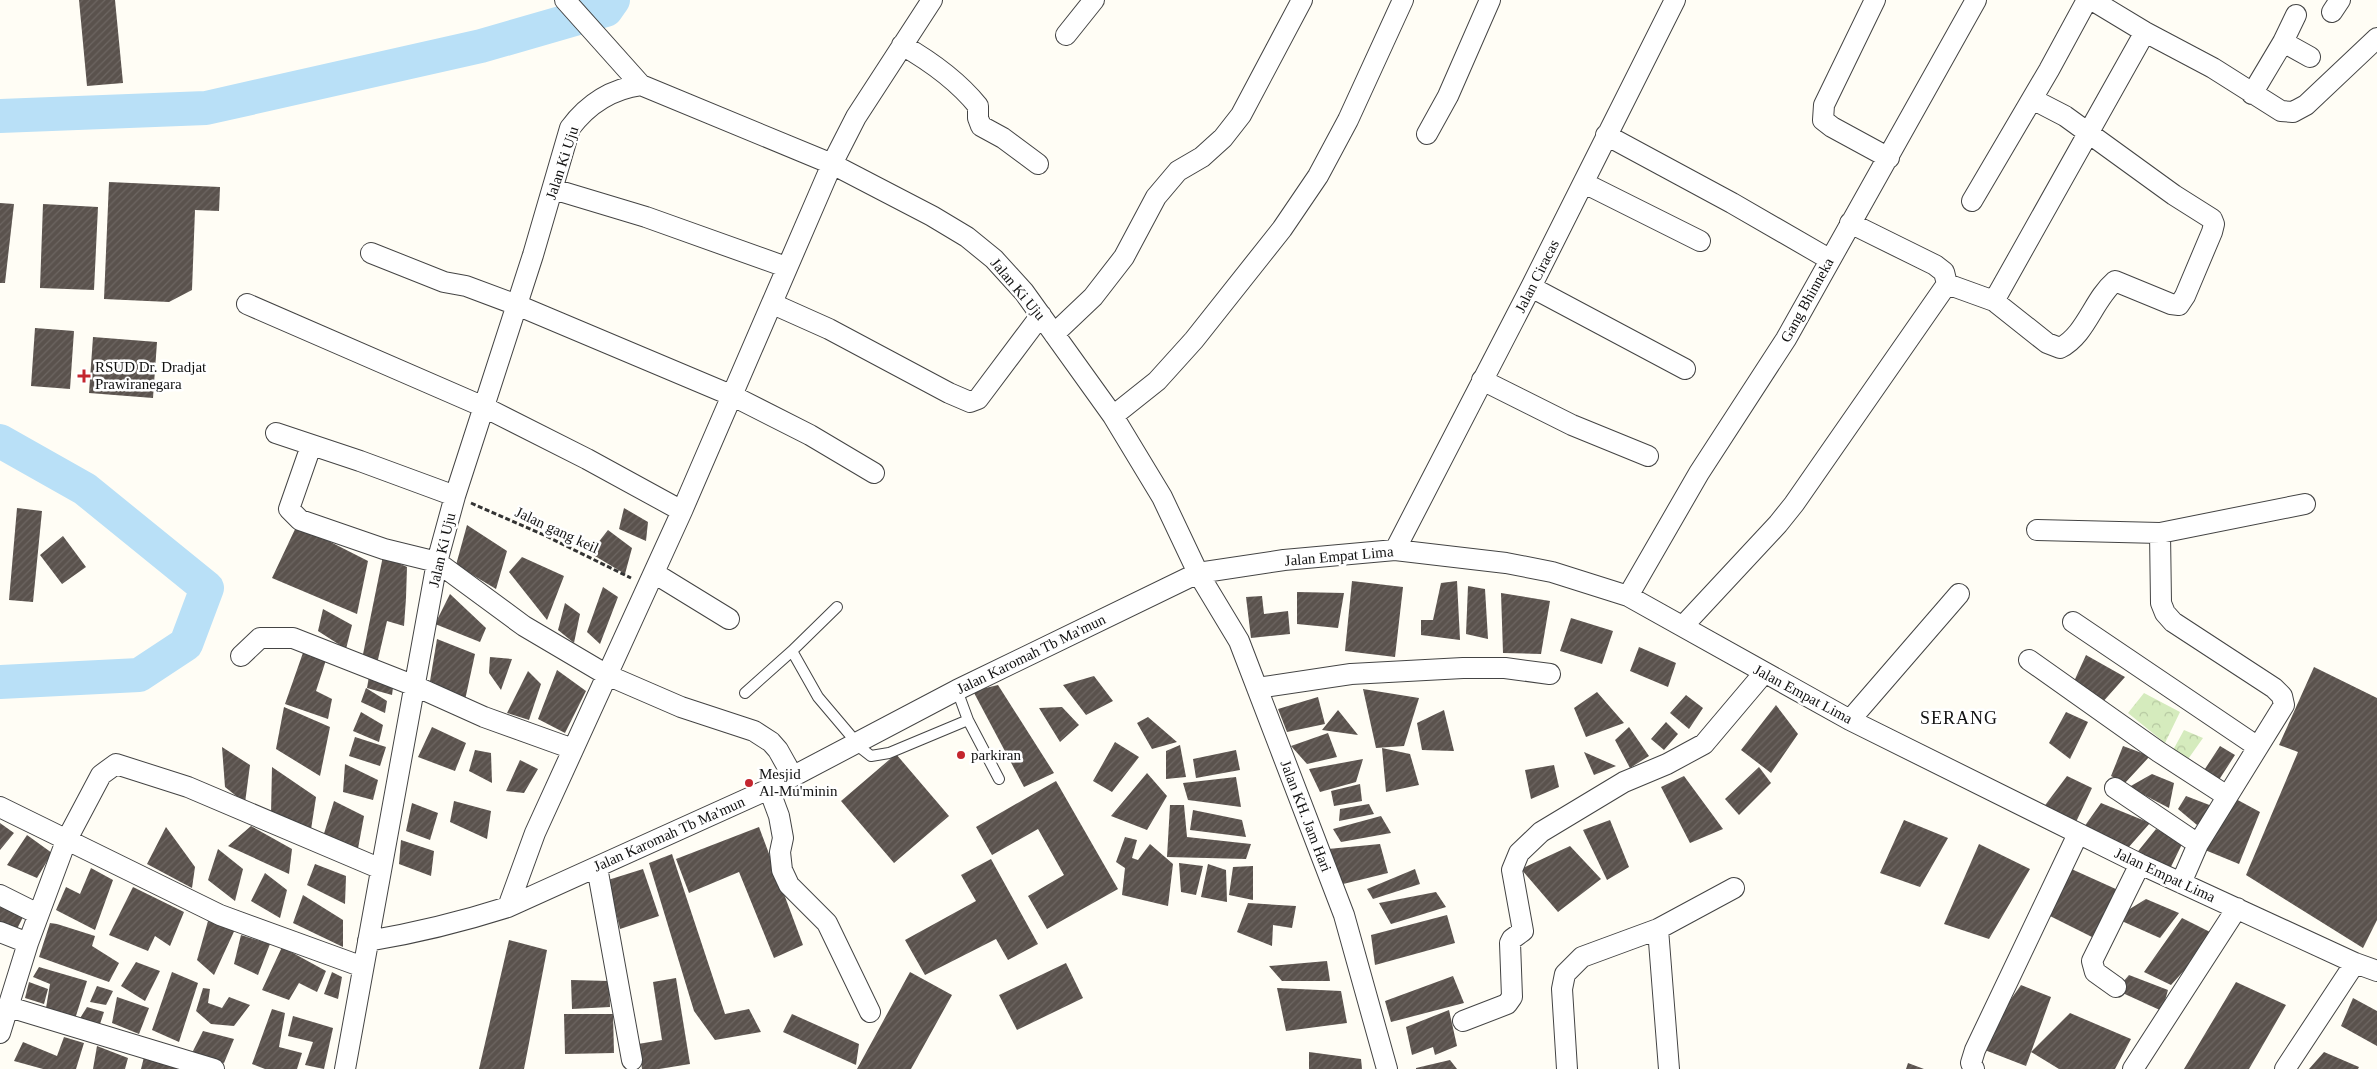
<svg xmlns="http://www.w3.org/2000/svg" width="2377" height="1069" font-family="Georgia,serif">
  <style>
    .park { fill: url(#park-crowns) }
    .lines { fill: none; stroke-linecap: round; stroke-linejoin: round }
    .river { stroke: #b9e0f7; stroke-width: 34 }
    .building { fill: url(#building-hatch) }
    .lane-casing { stroke: #444; stroke-width: 12 }
    .street-casing { stroke: #444; stroke-width: 22 }
    .path { stroke: #333; stroke-width: 3; stroke-dasharray: 5 2.5; stroke-linecap: butt }
    .lane { stroke: #fff; stroke-width: 10 }
    .street { stroke: #fff; stroke-width: 20 }
    .poi-dot { fill: #c4262e; stroke: #fff; stroke-width: 2 }
    .labels { text-anchor: middle; dominant-baseline: central; stroke-width: 5; stroke-linejoin: round; paint-order: stroke }
    .street-label { font-size: 15px; fill: #111; stroke: #fff }
    .poi-label { font-size: 15px; fill: #111; stroke: #fff; text-anchor: start }
    .quarter-label { font-size: 18px; letter-spacing: 1px; fill: #111; stroke: #fff }
  </style>
  <defs>
    <pattern id="park-crowns" width="20" height="18" patternUnits="userSpaceOnUse" patternTransform="scale(1.25)"><rect width="20" height="18" fill="#d5ebbd"/><path d="M2 6a3 3 0 1 1 6 0M12 15a3 3 0 1 1 6 0" fill="none" stroke="#b6c8a1"/></pattern>
    <pattern id="building-hatch" width="6" height="6" patternUnits="userSpaceOnUse" patternTransform="scale(1.25)"><rect width="6" height="6" fill="#5a524d"/><path d="M-1 1l2-2M0 6l6-6M5 7l2-2" fill="none" stroke="#6d6662"/></pattern>
  </defs>
  <rect width="100%" height="100%" fill="#fffdf5"/>
  <path class="park" d="M2144 693 2180 712 2165 743 2128 713Z
    M2184 730 2203 738 2186 762 2172 752Z"/>
  <g class="lines">
    <path class="river" d="M0 116 206 108 481 46 606 10 613 0
      M0 441 85 489 207 588 186 644 139 675 0 682"/>
  </g>
  <path class="building" d="M79 0H115L123 83 87 86Z
    M109 182 220 187 219 211 195 210 192 290 169 302 104 299Z
    M0 203 14 204 5 283H0Z
    M43 204 98 207 94 290 40 288Z
    M35 328 74 331 70 389 31 386Z
    M93 337 157 342 153 398 89 393Z
    M17 508 42 511 33 602 9 600Z
    M624 508 648 522 646 541 619 529Z
    M297 525 368 561 357 614 272 578Z
    M467 525 507 551 496 589 456 565Z
    M608 530 632 548 625 574 590 553Z
    M63 536 86 567 62 584 40 555Z
    M383 556 407 567 406 598 404 626 387 621 376 668 361 664Z
    M522 557 564 576 547 620 509 572Z
    M1352 581 1403 587 1395 657 1345 651Z
    M1457 581 1460 640 1421 635V620H1433L1441 583Z
    M1468 586 1485 589 1488 639 1466 634Z
    M603 587 618 597 600 644 587 632Z
    M1297 592 1344 593 1338 628 1297 624Z
    M1501 593 1550 601 1541 654 1503 653Z
    M450 594 486 628 480 642 435 624Z
    M1262 596 1264 614 1288 611 1290 634 1251 638 1246 597Z
    M565 603 580 614 574 643 558 630Z
    M323 609 352 625 346 649 318 631Z
    M1571 618 1613 631 1602 664 1560 651Z
    M437 639 475 654 465 700 430 681Z
    M305 647 326 660 316 691 332 699 328 719 285 704Z
    M1639 647 1676 663 1668 687 1630 671Z
    M2086 655 2125 677 2101 704 2071 688Z
    M490 657 512 659 501 690 489 673Z
    M2314 667 2377 698V920L2363 948 2246 875 2298 752 2279 745Z
    M557 670 586 691 565 733 538 719Z
    M528 671 541 684 529 720 507 713Z
    M369 676 394 680 392 695 367 688Z
    M1094 676 1113 701 1086 715 1063 685Z
    M998 685 1054 773 1024 787 973 691Z
    M366 688 387 701 385 713 361 702Z
    M1363 689 1419 698 1404 746 1376 748Z
    M1597 692 1624 723 1586 737 1574 708Z
    M1686 695 1703 708 1689 729 1670 713Z
    M1318 697 1325 724 1287 732 1278 709Z
    M1776 705 1798 734 1771 773 1741 750Z
    M284 707 330 727 320 776 276 749Z
    M1062 707 1079 725 1060 742 1039 708Z
    M1338 710 1358 735 1322 730Z
    M1444 710 1454 751 1422 750 1417 723Z
    M361 712 383 725 379 742 353 731Z
    M2066 712 2088 722 2070 759 2049 743Z
    M1148 717 1177 742 1152 749 1137 723Z
    M1666 722 1678 734 1664 750 1651 739Z
    M432 727 466 743 455 771 418 757Z
    M1629 727 1649 756 1630 768 1615 740Z
    M1328 733 1337 757 1307 764 1291 746Z
    M355 737 386 747 380 766 349 756Z
    M1115 742 1139 757 1112 792 1093 781Z
    M1180 745 1186 777 1166 779V751Z
    M2123 746 2150 756 2125 783 2111 776Z
    M2220 746 2235 755 2215 786 2201 775Z
    M222 747 250 765 245 803 225 787Z
    M1382 748 1410 754 1419 785 1386 792Z
    M475 750 491 753 492 783 469 771Z
    M1236 750 1240 770 1196 778 1193 759Z
    M1584 752 1616 766 1594 775Z
    M896 754 949 816 894 863 841 801Z
    M1363 759 1356 782 1320 792 1309 769Z
    M520 760 538 769 524 793 506 791Z
    M345 764 378 780 373 800 343 792Z
    M1554 765 1559 787 1531 799 1525 770Z
    M272 767 316 797 310 836 271 814Z
    M1759 767 1771 783 1739 815 1725 799Z
    M1147 773 1167 796 1147 830 1111 816Z
    M2152 774 2174 783 2169 808 2129 787Z
    M1684 776 1723 829 1690 843 1661 787Z
    M2067 776 2092 788 2076 822 2043 808Z
    M1236 777 1241 807 1188 800 1183 783Z
    M1056 781 1118 889 1047 929 1028 896 1064 875 1038 829 992 855 976 827Z
    M1360 784 1362 801 1334 806 1331 791Z
    M2186 796 2212 806 2197 825 2178 809Z
    M2234 798 2260 812 2239 864 2205 850Z
    M334 801 364 816 357 854 322 840Z
    M454 801 491 811 487 839 450 822Z
    M412 803 438 813 430 840 406 831Z
    M2101 803 2150 823 2128 848 2084 827Z
    M1369 804 1374 814 1339 821 1340 809Z
    M1170 805H1184L1187 837 1251 844 1246 859 1167 857Z
    M1193 810 1242 820 1246 837 1190 830Z
    M1381 816 1391 833 1341 842 1333 829Z
    M1610 820 1629 867 1607 880 1583 830Z
    M1904 820 1948 838 1920 887 1880 873Z
    M0 823 14 833 0 850Z
    M251 826 292 849 289 874 228 846Z
    M166 827 195 867 192 888 147 864Z
    M759 827 803 945 774 958 739 872 689 893 676 859Z
    M2156 829 2183 842 2167 875 2135 855Z
    M27 835 52 853 37 878 7 865Z
    M1125 837 1137 840 1132 858 1138 860 1150 844 1173 864 1168 906 1122 895 1125 868 1116 862Z
    M401 840 434 851 431 876 399 864Z
    M1380 844 1388 873 1339 885 1328 849Z
    M1979 844 2030 869 1989 939 1944 924Z
    M1570 846 1601 879 1558 912 1521 869Z
    M218 849 243 869 235 901 208 880Z
    M672 854 725 1014 749 1009 761 1032 715 1040 694 1011 649 863Z
    M991 859 1038 944 1008 960 996 939 925 975 905 940 976 901 961 875Z
    M1179 863 1203 866 1196 895 1181 892Z
    M315 864 346 876 345 904 307 885Z
    M1208 864 1226 870 1227 902 1201 897Z
    M1253 866V900L1229 895 1233 867Z
    M2067 867 2118 890 2092 937 2046 914Z
    M91 868 113 880 95 930 56 910 66 887 80 894Z
    M643 869 659 916 620 929 608 880Z
    M1415 869 1420 884 1373 899 1367 889Z
    M265 873 287 890 280 918 251 901Z
    M133 887 184 912 170 946 155 936 148 951 109 935Z
    M1436 892 1446 907 1391 924 1379 903Z
    M303 895 343 920V947L293 923Z
    M2146 899 2179 913 2160 938 2115 918Z
    M0 900 26 911 16 931 0 926Z
    M1248 903 1296 906 1292 928 1273 925 1272 946 1237 932Z
    M1447 915 1455 943 1375 965 1371 935Z
    M2182 918 2216 935 2171 985 2144 972Z
    M208 921 237 925 214 975 197 960Z
    M50 923 57 924 95 936 92 946 119 963 109 982 39 957Z
    M241 935 270 944 258 975 234 964Z
    M509 940 547 950 524 1069H479Z
    M282 947 326 971 317 992 299 983 289 1000 262 990Z
    M1327 961 1330 981H1282L1269 966Z
    M136 962 160 971 145 1001 121 986Z
    M1066 963 1083 998 1017 1030 999 995Z
    M39 967 87 981 75 1019 46 1008 50 984 33 977Z
    M172 972 198 983 179 1042 152 1030Z
    M332 972 342 977 338 999 324 994Z
    M910 972 952 995 911 1069H857Z
    M2129 975 2168 990 2162 1011 2116 990Z
    M1453 976 1464 1003 1391 1022 1385 1001Z
    M676 978 690 1064 659 1069H642L638 1044 662 1040 653 982Z
    M571 980 609 981 610 1007 572 1009Z
    M29 982 48 989 44 1004 25 998Z
    M2236 982 2286 1005 2249 1069H2184Z
    M2021 985 2051 997 2026 1066 1977 1047Z
    M97 986 113 991 106 1005 90 1002Z
    M203 988 210 989 208 1003 222 1008 229 997 250 1005 234 1026 211 1024 196 1011Z
    M1277 988 1341 991 1347 1023 1286 1031Z
    M117 997 149 1008 139 1034 112 1023Z
    M2353 998 2377 1011V1046L2341 1026Z
    M87 1007 104 1012 98 1030 77 1023Z
    M272 1009 285 1013 279 1047 302 1053 297 1069H265L252 1064Z
    M1449 1010 1457 1046 1435 1055 1433 1047 1412 1055 1406 1027Z
    M2070 1013 2131 1039 2115 1069H2059L2031 1052Z
    M564 1014H613L614 1053 565 1054Z
    M792 1014 859 1044 856 1065 783 1032Z
    M293 1016 333 1028 324 1069 305 1065 313 1042 288 1036Z
    M203 1031 234 1039 224 1063 192 1053Z
    M64 1037 84 1043 76 1069H43L14 1061 23 1042 57 1056Z
    M97 1046 128 1058 125 1069H93Z
    M1309 1052 1361 1059 1362 1069H1309Z
    M2324 1052 2359 1067 2358 1069H2309Z
    M144 1057 180 1069H141Z
    M1450 1060 1457 1069H1416V1068Z
    M1908 1063 1924 1069H1906Z"/>
  <g class="lines">
    <g class="lane-casing">
      <path id="lane" d="M837 607 792 651 818 697 862 749 871 756 889 753 968 720 957 690
        M745 693 792 651
        M968 720 999 779"/>
    </g>
    <g class="street-casing">
      <path id="street" d="M565 0 641 85
        M1875 0 1824 105 1823 120 1832 127 1889 158
        M2092 0 2145 32 2213 68 2281 111 2293 112 2306 105 2377 38
        M2332 12 2340 0
        M1066 35 1094 0
        M2283 42 2310 57
        M902 45C930 61 957 80 978 106V118L981 126 1003 138 1038 164
        M2252 94 2283 42 2296 15
        M1427 134 1448 96 1490 0
        M1606 135 1732 203 1829 259
        M1584 183 1700 241
        M553 189 646 217 786 267
        M1972 201 2049 70 2087 0
        M371 253 444 282 466 286 517 305 733 396 810 435 874 473
        M1947 284 1994 301 2047 343 2060 348C2086 335 2093 300 2115 281L2171 304 2179 305 2185 296 2212 232 2214 224 2212 219 2174 195 2065 116 2032 99
        M1531 287 1685 369
        M1994 301 2145 32
        M247 304 484 407 587 459 682 511
        M773 304 829 329 949 393 970 402 978 399 1041 315
        M1054 334 1093 297 1124 257 1156 197 1178 171 1202 157 1223 138 1241 115 1302 0
        M1482 380 1572 425 1648 456
        M1113 416 1157 381 1194 340 1282 229 1318 176 1348 120 1403 0
        M276 433 360 461 455 496
        M311 446 289 509 300 520 384 549 437 562 524 626 607 675 681 707 754 731 771 742 778 750 792 775
        M2037 530 2160 533 2305 504
        M2160 533 2161 603 2165 613 2173 622 2274 688 2282 696 2284 705 2198 844
        M1395 550 1531 287 1675 0
        M654 573 729 619
        M1628 596 1699 473 1786 339 1976 0
        M2073 622 2258 747
        M1683 626 1778 524 1794 504 1947 284 1944 272 1935 265 1850 223
        M241 656 260 638H293L415 686 484 717 573 749
        M2029 660 2159 752 2227 796
        M1257 688 1351 674 1463 668H1505L1550 674
        M1850 720 1959 594
        M2115 788 2198 844 2181 883
        M769 789 779 816 783 838 780 852 782 870 789 885 827 923 870 1012
        M0 807 220 915 363 967
        M597 867 632 1060
        M0 895 38 914
        M508 907 535 833 682 511 832 164 856 117 932 0
        M1658 929 1669 1069
        M0 932 28 943
        M368 941C416 933 461 922 508 907L769 789 957 690 1198 573 1284 560 1395 550 1506 563 1552 572 1628 596 1850 720 2140 864 2355 963 2377 971
        M2116 987 2095 972 2092 961 2140 864
        M9 1007 214 1069
        M1463 1021 1507 1004 1512 997 1510 943 1512 939 1523 931 1512 870 1519 853 1541 832 1624 782 1667 764 1704 744 1764 673
        M0 1033 28 943 66 841 101 775 116 764 188 787 381 869
        M345 1069 437 562 455 496 533 255 570 128C588 104 611 89 641 85L832 164 932 216 967 237 994 259 1024 292 1113 416 1162 497 1198 573 1239 641 1344 915 1387 1069
        M1567 1069 1562 989 1565 974 1582 957 1658 929 1734 888
        M1974 1069 1971 1063 1975 1050 2078 834
        M2133 1069 2237 908
        M2285 1069 2355 963"/>
    </g>
    <path class="path" d="M471 503 546 536 631 578"/>
    <use href="#lane" class="lane"/>
    <use href="#street" class="street"/>
  </g>
  <g class="poi-dot">
    <path d="M81.5 368.5h5v5h5v5h-5v5h-5v-5h-5v-5h5z"/>
    <circle cx="961" cy="755" r="5"/>
    <circle cx="749" cy="783" r="5"/>
  </g>
  <g class="labels">
    <g class="street-label">
      <text transform="translate(562 163) rotate(-72)">Jalan Ki Uju</text>
      <text transform="translate(1537 276) rotate(-63)">Jalan Ciracas</text>
      <text transform="translate(1018 289) rotate(50)">Jalan Ki Uju</text>
      <text transform="translate(1807 300) rotate(-61)">Gang Bhinneka</text>
      <text transform="translate(557 530) rotate(25)">Jalan gang keil</text>
      <text transform="translate(442 550) rotate(-77)">Jalan Ki Uju</text>
      <text transform="translate(1339 556) rotate(-5)">Jalan Empat Lima</text>
      <text transform="translate(1031 654) rotate(-26)">Jalan Karomah Tb Ma'mun</text>
      <text transform="translate(1803 694) rotate(28)">Jalan Empat Lima</text>
      <text transform="translate(1306 816) rotate(69)">Jalan KH. Jam Hari</text>
      <text transform="translate(669 834) rotate(-24)">Jalan Karomah Tb Ma'mun</text>
      <text transform="translate(2165 875) rotate(25)">Jalan Empat Lima</text>
    </g>
    <g class="poi-label">
      <text x="95" y="367">RSUD Dr. Dradjat<tspan x="95" dy="17">Prawiranegara</tspan></text>
      <text x="971" y="755">parkiran</text>
      <text x="759" y="774">Mesjid<tspan x="759" dy="17">Al-Mu'minin</tspan></text>
    </g>
    <g class="quarter-label">
      <text x="1959" y="718">SERANG</text>
    </g>
  </g>
</svg>
